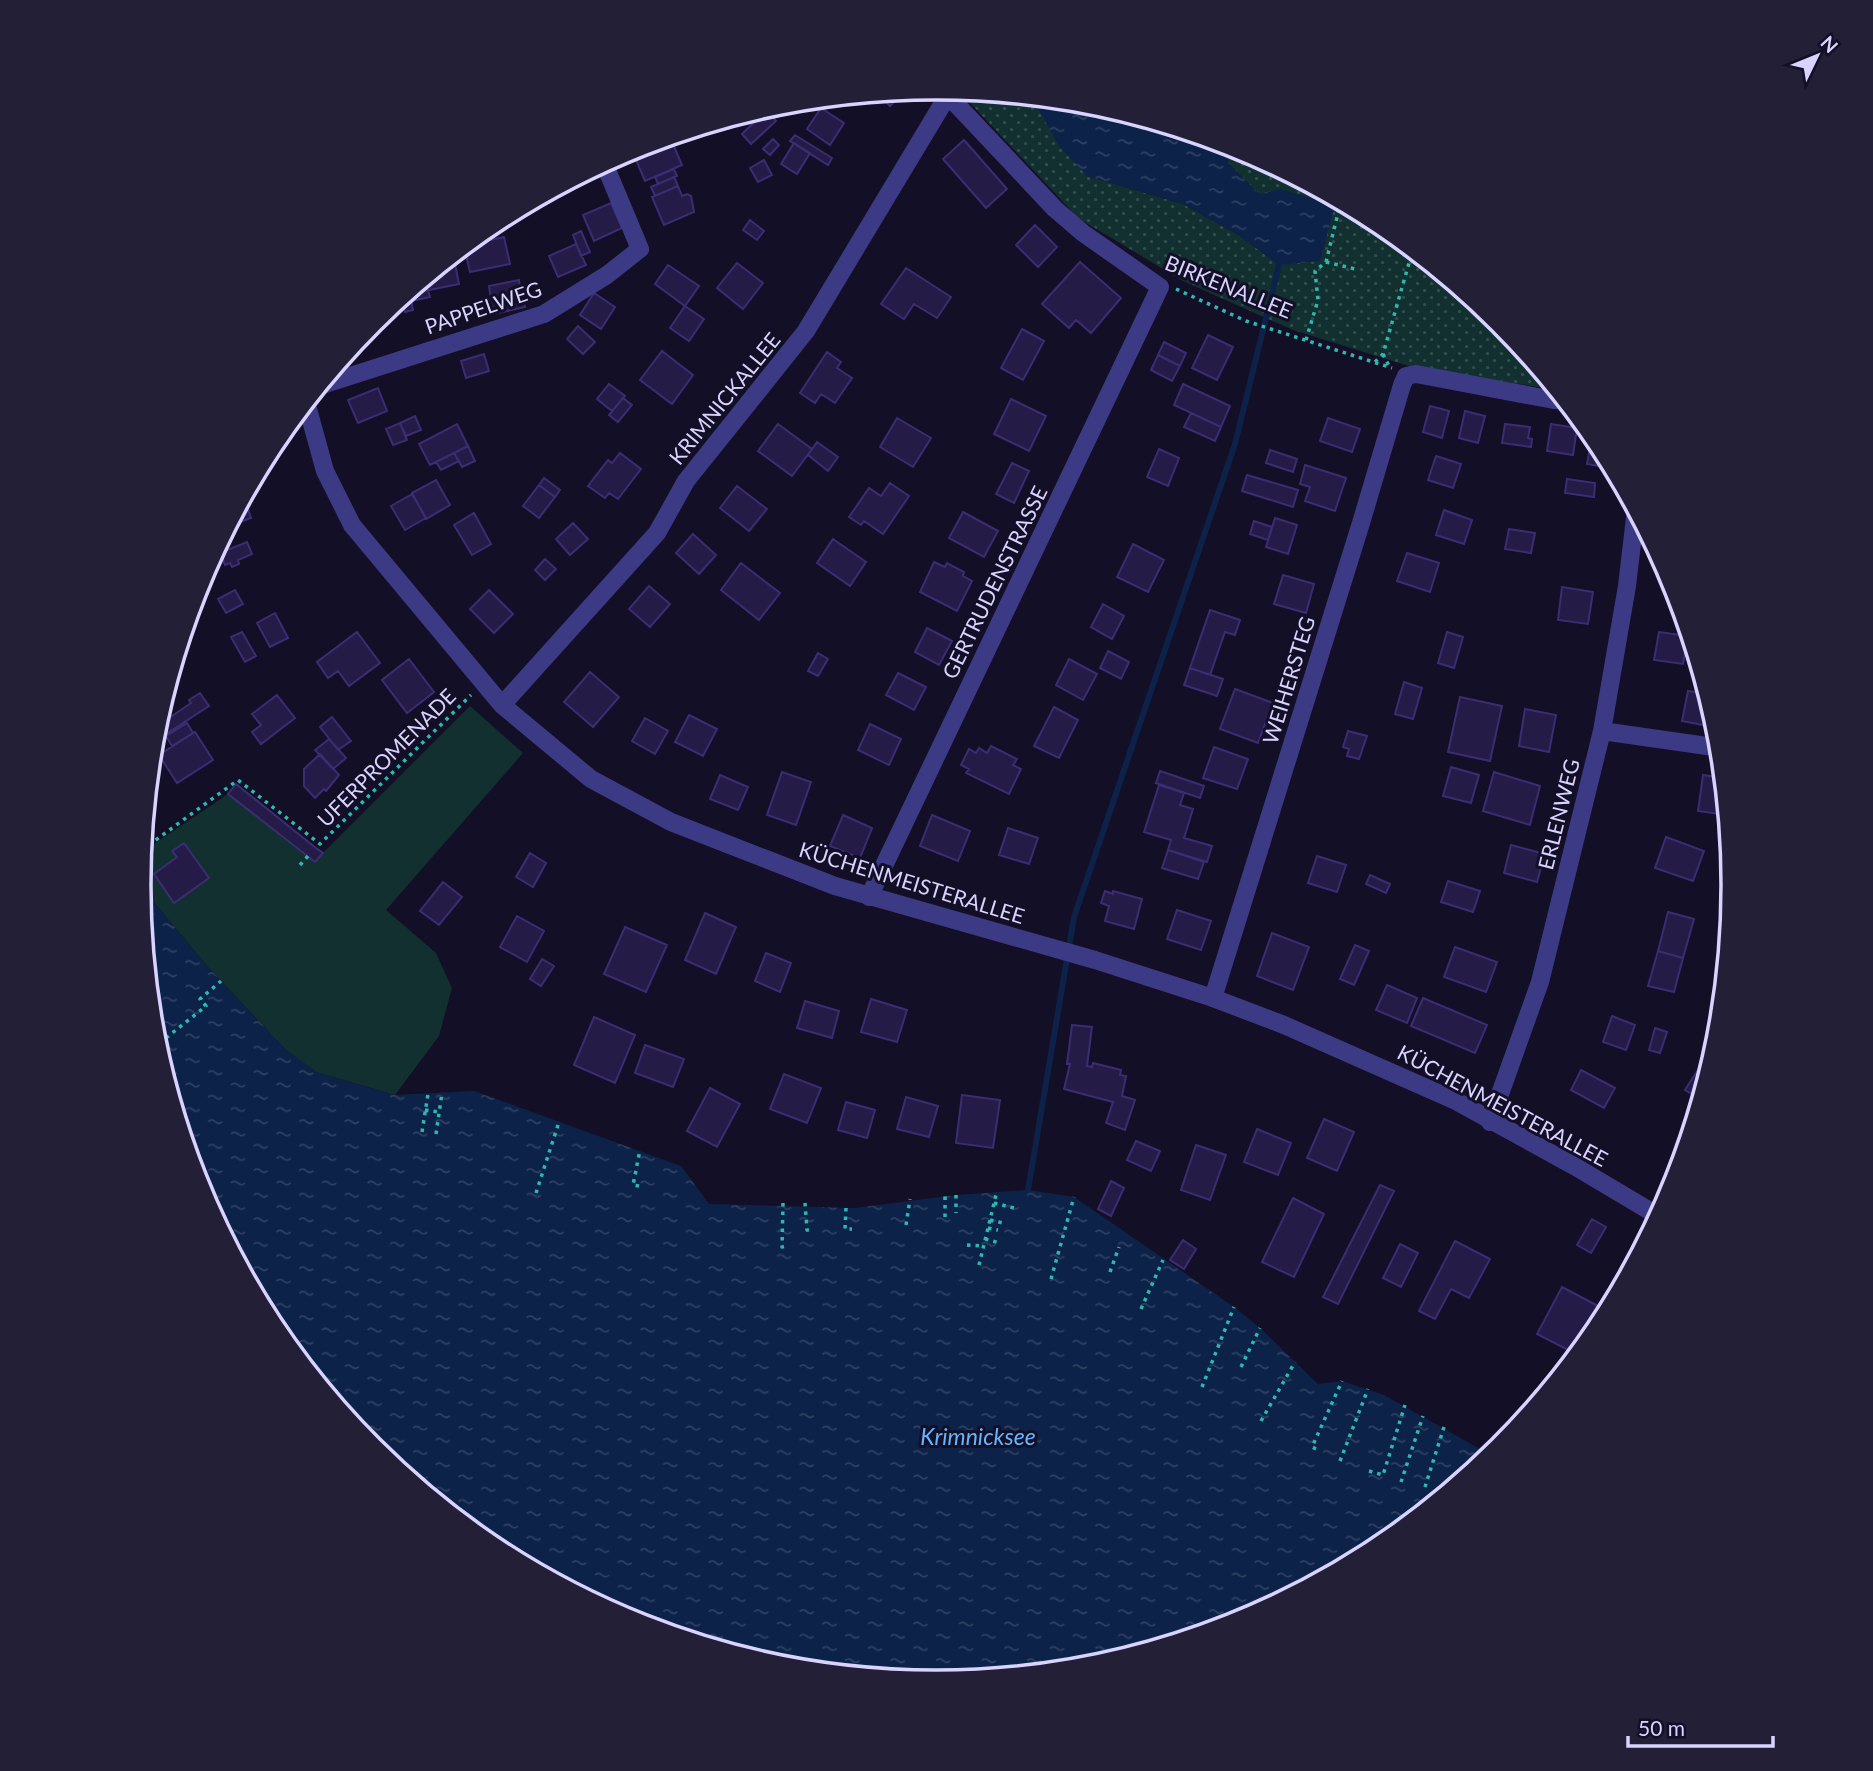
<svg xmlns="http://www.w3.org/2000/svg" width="1873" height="1771" font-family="Lato,sans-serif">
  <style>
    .grass { fill: #12302f }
    .park { fill: url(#park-dots) }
    .water { fill: url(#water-ripples) }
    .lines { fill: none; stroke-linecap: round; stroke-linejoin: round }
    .stream { stroke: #0c2248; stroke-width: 6 }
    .building { fill: #241b47; stroke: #3b2d73; stroke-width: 2 }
    .path { stroke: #2fb8b0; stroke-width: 3.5; stroke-dasharray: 3.5 5; stroke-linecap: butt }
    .street { stroke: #3d3a85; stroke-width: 18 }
    .labels { text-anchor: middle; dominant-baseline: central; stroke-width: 6; stroke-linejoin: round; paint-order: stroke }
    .street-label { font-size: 21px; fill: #d9d4ff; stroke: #130f26 }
    .water-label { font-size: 23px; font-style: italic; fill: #62b6ff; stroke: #130f26 }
    .rim { fill: none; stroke: #d9d4ff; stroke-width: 3.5 }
  </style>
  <defs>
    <pattern id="park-dots" width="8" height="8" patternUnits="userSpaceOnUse" patternTransform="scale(1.75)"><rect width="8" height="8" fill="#12302f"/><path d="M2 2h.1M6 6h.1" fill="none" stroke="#344d4e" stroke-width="1.8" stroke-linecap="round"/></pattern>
    <pattern id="water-ripples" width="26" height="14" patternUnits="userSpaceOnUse" patternTransform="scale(1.75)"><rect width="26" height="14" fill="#0c2248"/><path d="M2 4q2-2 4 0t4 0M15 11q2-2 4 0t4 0" fill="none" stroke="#2f4163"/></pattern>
  </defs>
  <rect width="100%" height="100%" fill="#130f26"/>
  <path class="grass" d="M470 706 523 753 386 910 436 953 452 988 439 1036 395 1095 316 1072 286 1050 208 967 152 900 139 890 142 852 228 794 315 861Z"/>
  <path class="park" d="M958 90 1037 97V107L1087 176 1183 204 1240 236 1279 265 1259 194 1228 163 1227 144 1242 148 1380 222 1501 322 1558 390 1415 368 1293 330 1183 281 1078 218Z"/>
  <path class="water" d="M1037 97 1093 103 1227 144 1228 163 1259 194 1280 189 1335 205 1320 261 1279 265 1240 236 1183 204 1087 176 1059 146 1037 107Z
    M139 891 152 900 208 967 286 1050 316 1072 395 1095 474 1091 681 1166 709 1204 855 1208 956 1195 1028 1190 1074 1197 1234 1307 1260 1328 1318 1384 1342 1381 1384 1395 1478 1448 1489 1459 1380 1549 1242 1623 1092 1668 936 1683 780 1668 631 1623 493 1549 372 1449 273 1329 199 1190 154 1041Z"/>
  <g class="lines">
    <path class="stream" d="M1028 1190 1074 917 1235 444 1279 265"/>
  </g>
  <path class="building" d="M900 91 902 94 890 106 882 98 877 103 870 96 867 99 862 95Z
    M821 108 844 123 830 145 807 129Z
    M767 110 776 121 751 144 742 134Z
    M795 135 832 158 828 165 790 141Z
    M670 137 682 165 645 181 633 153Z
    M773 139 779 145 770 155 763 149Z
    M964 140 1007 189 986 208 943 159Z
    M794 143 810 153 797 174 781 164Z
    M764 160 772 175 758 182 750 168Z
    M674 169 677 176 658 184 655 177Z
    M590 170 592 177 564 189 562 185Z
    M674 177 678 186 655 196 651 187Z
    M678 186 682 196 687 194 691 196 694 212 664 225 652 197Z
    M611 203 622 228 594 241 583 215Z
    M750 220 764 231 757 240 743 230Z
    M1035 225 1057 247 1038 267 1016 245Z
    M581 231 590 252 581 256 573 235Z
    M504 237 510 264 470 272 464 246Z
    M576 244 586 265 558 277 549 256Z
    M1080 262 1121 298 1091 333 1076 320 1069 328 1042 304Z
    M737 263 763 283 743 309 717 288Z
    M455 264 459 284 405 295 433 271 438 270V268Z
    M668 265 699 286 685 306 655 284Z
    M906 268 951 297 937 318 914 304 904 319 881 304Z
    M519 280 520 288H523L525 307 494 314 493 308 488 306 487 301 491 299 489 286Z
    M428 290 430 297 411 301 410 294Z
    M594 293 615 307 601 329 580 315Z
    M410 294 413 310 405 312 402 297Z
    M685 306 704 319 689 341 670 328Z
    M578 326 595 342 583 354 567 339Z
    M1022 329 1044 341 1023 380 1001 368Z
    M1208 335 1233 347 1217 380 1192 368Z
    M1164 342 1186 353 1180 366 1158 355Z
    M662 351 693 375 672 404 640 380Z
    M827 352 841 362 837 368 852 378 835 403 821 394 815 403 800 393Z
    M484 354 489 371 466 378 461 361Z
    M1158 355 1180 366 1172 381 1151 370Z
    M609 384 625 396 612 411 597 399Z
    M1183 384 1230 406 1221 427 1174 405Z
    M378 388 387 411 358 423 348 400Z
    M623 398 632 405 618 422 609 415Z
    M1011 399 1046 416 1029 451 994 434Z
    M1430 406 1449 411 1442 438 1423 432Z
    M1465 411 1485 416 1478 443 1459 438Z
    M1191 413 1221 427 1215 441 1184 427Z
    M415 416 421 430 406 436 400 423Z
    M897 418 931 438 913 467 880 447Z
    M1328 418 1360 429 1352 452 1320 441Z
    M400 423 407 440 393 445 386 429Z
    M457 424 468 446 430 465 419 444Z
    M778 424 812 449 792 476 758 451Z
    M1505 424 1530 427 1528 438 1532 439 1531 447 1502 443Z
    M1551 424 1577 428 1573 455 1547 451Z
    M1592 437 1596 438 1600 442 1607 455 1605 467 1587 464Z
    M817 442 838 457 828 471 808 455Z
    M468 446 475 461 462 467 454 453Z
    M1159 449 1179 458 1168 486 1147 477Z
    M1270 450 1297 459 1293 472 1266 463Z
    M454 453 459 461 441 470 436 462Z
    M620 453 641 469 618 499 609 493 605 498 588 486 608 460 612 463Z
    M1436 456 1461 464 1453 488 1428 480Z
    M1012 463 1029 471 1014 503 996 494Z
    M1305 465 1346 478 1335 511 1305 501 1310 487 1300 484Z
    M1247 475 1298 490 1293 507 1242 491Z
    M544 478 560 490 555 497 539 485Z
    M1567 479 1595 483 1594 497 1565 493Z
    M436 480 450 505 426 519 412 493Z
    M890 483 909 496 883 534 864 521 861 525 849 517 869 488 881 496Z
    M539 485 555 497 539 518 523 506Z
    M737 486 767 509 749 531 720 508Z
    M412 494 426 518 405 530 391 506Z
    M244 497 251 518 227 527Z
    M1444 510 1472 520 1464 544 1436 535Z
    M963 512 998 531 984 557 949 538Z
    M474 513 491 544 472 555 454 525Z
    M1275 518 1297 525 1288 554 1266 547Z
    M1254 521 1272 527 1268 540 1250 534Z
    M573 523 588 539 570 555 556 539Z
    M1509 529 1535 533 1531 553 1505 549Z
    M693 534 716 555 699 574 676 553Z
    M833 539 866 562 850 586 817 563Z
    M247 542 252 554 238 560 239 564 232 567 230 563 225 565 220 553Z
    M1133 544 1164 560 1148 592 1117 577Z
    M1407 553 1439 563 1430 592 1397 581Z
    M545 559 556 569 545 580 535 570Z
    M934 562 945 567 947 563 964 572 963 576 972 581 957 611 920 592Z
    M741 563 780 593 759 620 721 590Z
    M1283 575 1314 584 1306 613 1274 604Z
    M649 586 670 604 650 627 629 609Z
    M1562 587 1593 592 1588 624 1558 620Z
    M235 590 243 604 226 613 218 599Z
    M489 590 513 614 494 633 470 609Z
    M1103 604 1124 616 1112 639 1091 627Z
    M1210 610 1240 620 1235 635 1225 632 1210 675 1190 668Z
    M275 613 288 638 270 647 257 623Z
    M927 628 952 641 939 665 915 652Z
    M242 632 256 656 245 662 231 637Z
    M357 632 380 663 349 686 338 671 328 678 317 662Z
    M1447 632 1463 637 1454 668 1438 663Z
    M1659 632 1688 636 1683 664 1654 660Z
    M1108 651 1129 662 1121 679 1100 668Z
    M818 653 828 659 818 676 808 671Z
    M409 659 434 692 407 713 382 680Z
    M1069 659 1097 674 1083 700 1056 685Z
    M1190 668 1223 679 1217 696 1184 685Z
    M590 672 619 697 593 727 564 702Z
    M898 673 926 687 914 710 886 695Z
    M1404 682 1422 688 1413 719 1395 714Z
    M1235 689 1273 703 1258 743 1220 729Z
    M1688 691 1708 694 1715 716 1713 727 1682 721Z
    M200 693 209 706 163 736 156 727 191 703 189 700Z
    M277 695 295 718 261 744 252 732 261 725 252 714Z
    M1460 697 1502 706 1490 761 1448 752Z
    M1054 707 1078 720 1059 758 1034 746Z
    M1525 709 1556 715 1549 752 1519 746Z
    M689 715 717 729 703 756 675 742Z
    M332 717 351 741 338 750 320 727Z
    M645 718 668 731 655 754 632 741Z
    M187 723 193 733 172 746 166 736Z
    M870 724 901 739 889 765 858 750Z
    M1348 731 1367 736 1359 759 1347 756 1349 749 1343 747Z
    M195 732 213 760 177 783 159 755Z
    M329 739 346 758 333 769 315 750Z
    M991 746 1017 759 1013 765 1021 769 1009 794 966 773 969 769 961 765 969 749 976 753 979 748 987 753Z
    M1214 747 1248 759 1237 789 1203 778Z
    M320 754 339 775 326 791 324 789 315 798 304 786V769Z
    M1451 767 1479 775 1471 803 1443 796Z
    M1160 771 1204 786 1200 798 1156 783Z
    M782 772 811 782 796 825 767 815Z
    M1494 772 1540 786 1530 825 1483 811Z
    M720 775 748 787 738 810 710 799Z
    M1703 775 1724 778 1727 815 1698 811Z
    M236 784 316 848 323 853 315 862 228 794Z
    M1159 785 1184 793 1180 805 1193 809 1184 838 1212 846 1207 862 1168 850 1171 840 1144 832Z
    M843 815 872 828 860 858 830 846Z
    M932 815 970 831 958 861 920 846Z
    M1008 828 1038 838 1029 864 999 855Z
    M1666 837 1704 851 1693 881 1655 868Z
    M184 843 209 878 174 903 154 874 177 857 172 851Z
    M1511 845 1545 854 1537 882 1504 873Z
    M1168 850 1204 862 1198 879 1162 868Z
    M530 853 546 863 533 887 516 877Z
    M1317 856 1346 865 1337 892 1308 883Z
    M1370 875 1390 884 1386 893 1366 884Z
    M1448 881 1480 891 1473 912 1441 902Z
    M443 882 462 897 439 925 420 911Z
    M1105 891 1113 894V891L1142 899 1134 929 1105 921 1109 906 1101 903Z
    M1177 910 1211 921 1201 950 1167 939Z
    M1668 912 1694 919 1683 958 1658 951Z
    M705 913 736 927 716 974 685 960Z
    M517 916 544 931 527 962 500 947Z
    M625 927 667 945 646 992 604 974Z
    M1272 933 1309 947 1293 990 1257 976Z
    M1355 945 1369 951 1354 985 1340 979Z
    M1455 947 1497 962 1486 992 1444 977Z
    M1658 951 1683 958 1674 992 1648 986Z
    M766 953 791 963 780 992 755 981Z
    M542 959 554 966 541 986 530 979Z
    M1387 985 1417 998 1407 1023 1376 1010Z
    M1423 998 1487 1025 1475 1053 1411 1026Z
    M871 999 907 1010 897 1042 861 1032Z
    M805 1001 839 1011 832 1038 797 1028Z
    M1612 1016 1635 1025 1626 1050 1603 1042Z
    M594 1017 635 1035 615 1083 574 1065Z
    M1072 1025 1092 1027 1087 1066 1092 1067 1093 1063 1121 1070 1120 1075 1126 1076 1122 1096 1135 1100 1125 1130 1106 1123 1113 1102 1064 1089 1070 1064H1067Z
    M1655 1028 1667 1032 1660 1053 1649 1050Z
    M645 1045 684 1059 673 1087 635 1073Z
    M1703 1062 1711 1067 1701 1100 1685 1090Z
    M1581 1070 1615 1088 1604 1108 1571 1090Z
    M784 1074 821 1088 807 1123 770 1109Z
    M710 1088 740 1104 717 1147 687 1131Z
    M962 1095 1000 1100 993 1148 956 1143Z
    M906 1097 938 1106 929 1137 897 1129Z
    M846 1102 875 1110 867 1138 838 1130Z
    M1324 1119 1354 1132 1337 1171 1307 1158Z
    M1257 1129 1291 1143 1278 1175 1244 1162Z
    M1136 1141 1160 1151 1151 1171 1127 1160Z
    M1196 1145 1226 1155 1210 1200 1181 1190Z
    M1111 1181 1124 1188 1111 1216 1098 1209Z
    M1380 1185 1394 1191 1338 1304 1323 1297Z
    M1293 1198 1324 1214 1294 1277 1262 1262Z
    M1592 1219 1606 1227 1591 1253 1577 1245Z
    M1183 1240 1196 1249 1184 1269 1170 1260Z
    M1455 1241 1490 1259 1469 1298 1451 1289 1435 1319 1419 1311Z
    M1400 1244 1418 1253 1401 1287 1383 1278Z
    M1562 1287 1598 1306 1574 1353 1537 1334Z"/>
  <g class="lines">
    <path class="path" d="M1326 262 1355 269
      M1176 289 1246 321 1392 368
      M1306 340 1318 300 1315 271 1326 262 1341 201
      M1383 354 1389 366
      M1375 362 1383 354 1413 249
      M142 850 238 780 320 844 471 695
      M300 865 308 856
      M166 1038 206 1006 200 999 221 981
      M425 1110 439 1112
      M422 1132 428 1094
      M436 1134 442 1093
      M639 1186 633 1185 640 1150
      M536 1193 559 1122
      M956 1195V1213
      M783 1203 782 1247 786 1246
      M805 1203 807 1230H812
      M994 1203 1014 1208
      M846 1208 845 1229H852
      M945 1217V1193
      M990 1220 1003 1223
      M906 1225 910 1199
      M988 1228 998 1230
      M985 1239 1000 1243
      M967 1245 984 1246
      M979 1265 997 1191
      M1110 1272 1119 1247
      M1051 1279 1074 1197
      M1141 1309 1163 1260
      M1241 1367 1260 1328
      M1202 1387 1234 1307
      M1261 1421 1295 1362
      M1316 1449 1312 1447 1342 1381
      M1340 1461 1368 1389
      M1369 1471 1383 1475 1405 1405
      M1401 1482 1423 1416
      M1425 1487 1444 1427"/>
    <path class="street" d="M319 386 544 314 607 275 640 249 604 163
      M306 402 325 471 352 525 502 705 591 779 671 822 835 886 1095 960 1213 998 1284 1025 1456 1101 1576 1167 1660 1217
      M502 705 657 533 686 481 806 331 948 95
      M1602 731 1721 748
      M869 897 1160 287 1083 233 1055 209 941 88
      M1213 998 1361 523 1402 385 1406 376 1416 374 1554 400H1565
      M1490 1122 1540 982 1602 731 1627 586 1636 509"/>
  </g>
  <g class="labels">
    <g class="street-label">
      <text transform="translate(1229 286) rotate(22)">BIRKENALLEE</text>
      <text transform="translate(483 307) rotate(-19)">PAPPELWEG</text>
      <text transform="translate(724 398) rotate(-51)">KRIMNICKALLEE</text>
      <text transform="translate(994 582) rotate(-64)">GERTRUDENSTRASSE</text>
      <text transform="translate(1288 680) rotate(-73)">WEIHERSTEG</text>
      <text transform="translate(386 757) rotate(-45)">UFERPROMENADE</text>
      <text transform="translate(1558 814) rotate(-76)">ERLENWEG</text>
      <text transform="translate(912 882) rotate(17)">KÜCHENMEISTERALLEE</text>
      <text transform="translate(1503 1105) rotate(28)">KÜCHENMEISTERALLEE</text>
    </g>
    <g class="water-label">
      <text x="978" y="1436">Krimnicksee</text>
    </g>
  </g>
  <path d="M0 0H1873V1771H0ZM151 885a785 785 0 1 1 1570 0a785 785 0 1 1-1570 0Z" fill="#231f37" fill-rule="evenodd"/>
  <path class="rim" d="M151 885a785 785 0 1 1 1570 0a785 785 0 1 1-1570 0Z"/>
  <g transform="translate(1817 56) rotate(47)" stroke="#130f26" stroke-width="5" paint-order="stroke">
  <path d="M0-5L12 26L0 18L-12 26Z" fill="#d9d4ff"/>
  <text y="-10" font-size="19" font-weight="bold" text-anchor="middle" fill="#d9d4ff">N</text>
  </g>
  <path d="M1628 1736v10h145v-10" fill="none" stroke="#d9d4ff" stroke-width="3.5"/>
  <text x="1638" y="1736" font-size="21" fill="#d9d4ff" stroke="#130f26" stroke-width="5" paint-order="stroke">50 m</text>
</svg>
